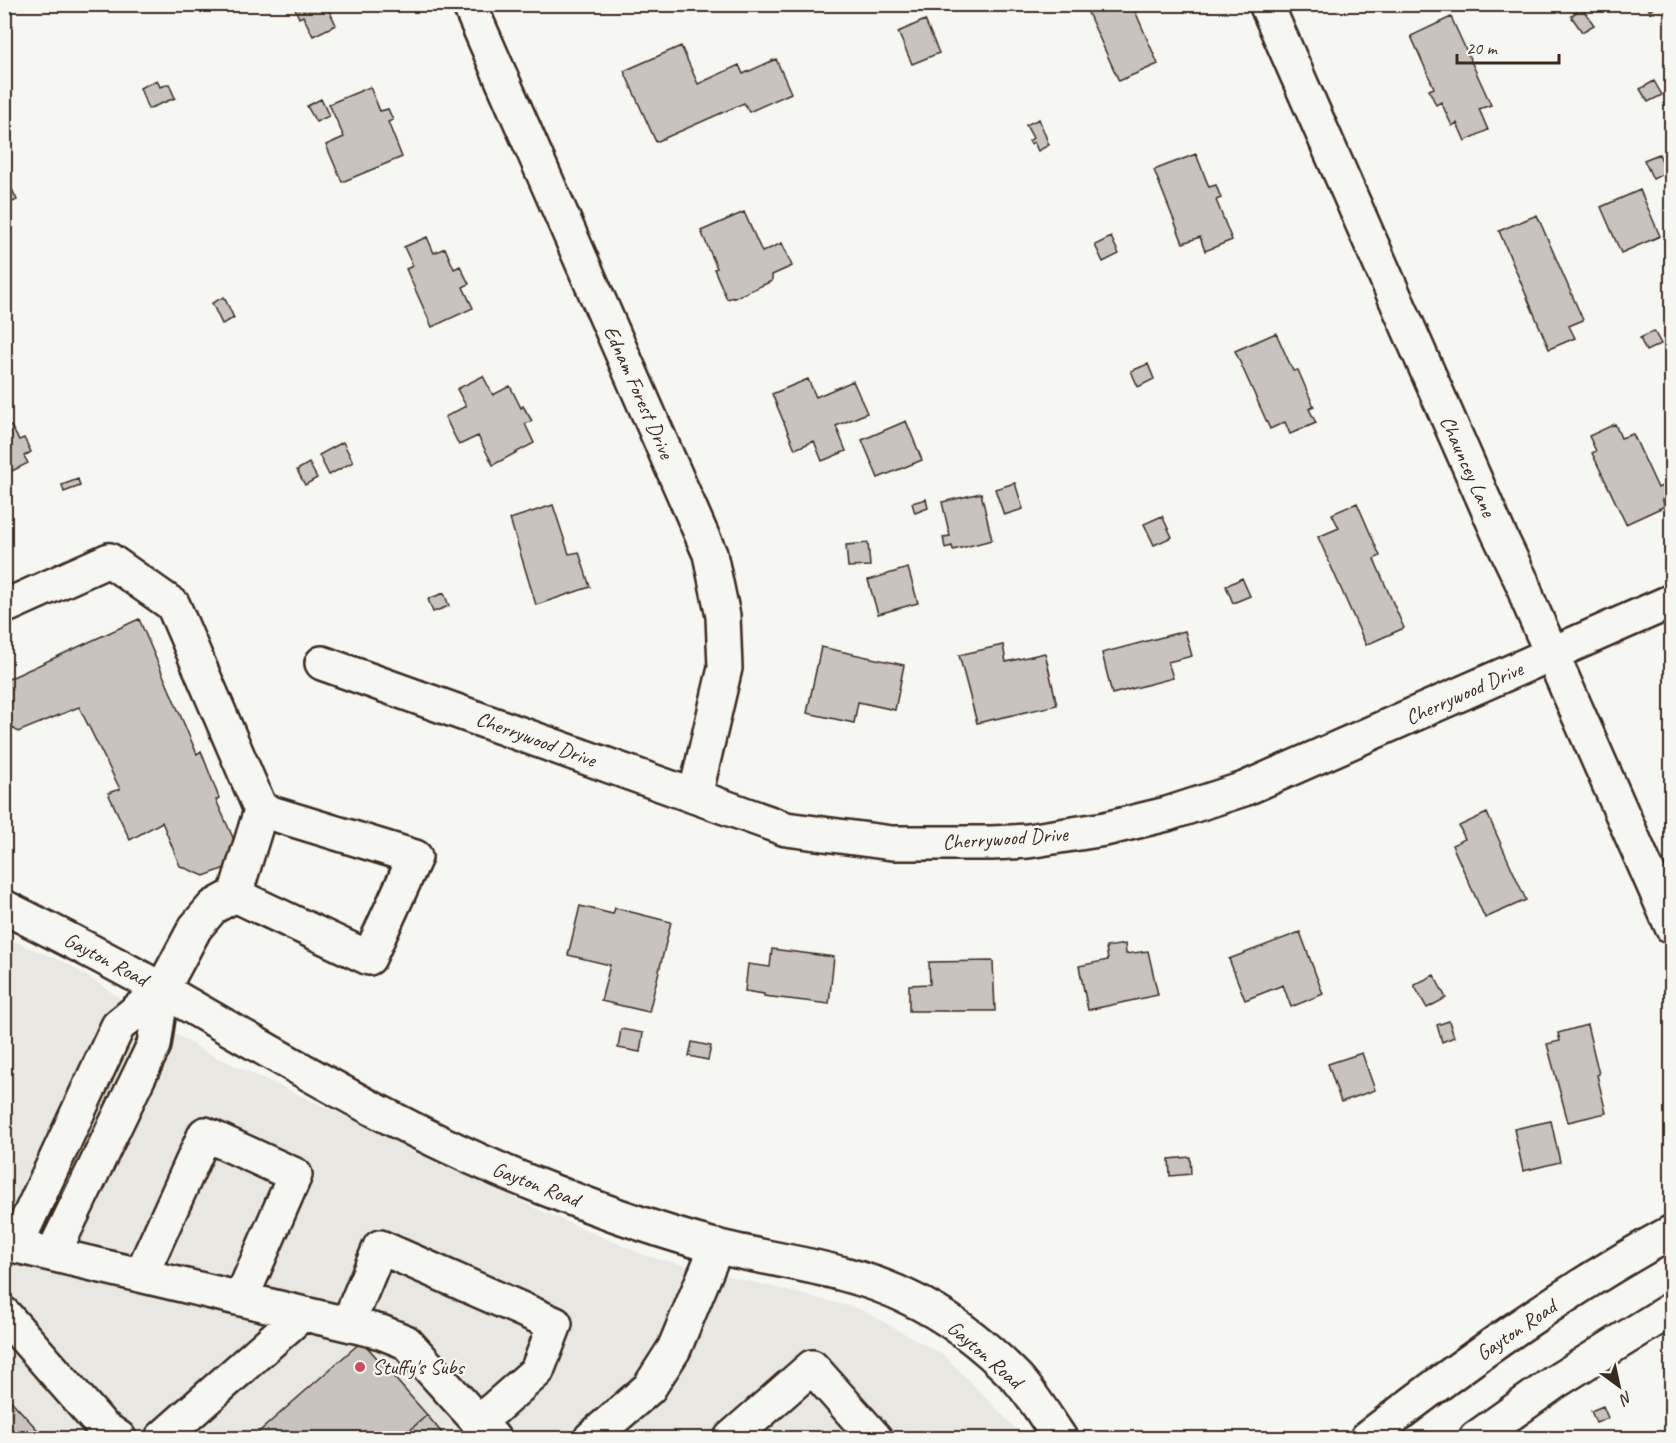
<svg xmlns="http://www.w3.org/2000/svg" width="1676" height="1443" font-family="Caveat,sans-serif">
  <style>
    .built { fill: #e8e7e2 }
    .building { fill: #c8c3be; stroke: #3b2a1e; stroke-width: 1.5 }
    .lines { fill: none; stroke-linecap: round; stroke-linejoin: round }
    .minor-casing { stroke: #3b2a1e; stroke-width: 38 }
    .major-casing { stroke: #3b2a1e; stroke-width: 38 }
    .minor { stroke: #f6f6f2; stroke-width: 33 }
    .major { stroke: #f6f6f2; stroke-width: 33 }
    .poi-dot { fill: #d1495b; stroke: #f6f6f2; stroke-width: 2 }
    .labels { text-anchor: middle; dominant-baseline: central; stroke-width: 4.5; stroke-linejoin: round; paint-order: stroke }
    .street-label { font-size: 21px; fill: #3b2a1e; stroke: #f6f6f2 }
    .poi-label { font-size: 21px; fill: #3b2a1e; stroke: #f6f6f2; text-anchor: start }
  </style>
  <rect width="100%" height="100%" fill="#f6f6f2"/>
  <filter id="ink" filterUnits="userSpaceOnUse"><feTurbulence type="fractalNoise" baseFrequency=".0167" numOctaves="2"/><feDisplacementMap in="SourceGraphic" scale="12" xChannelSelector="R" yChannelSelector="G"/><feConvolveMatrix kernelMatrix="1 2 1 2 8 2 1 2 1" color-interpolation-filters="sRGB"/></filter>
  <g filter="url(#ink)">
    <path class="built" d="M4 937 68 964 203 1051 423 1152 541 1211 647 1256 860 1309 945 1356 1025 1438H5Z"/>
    <path class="building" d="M293 4H334L328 8 336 25 313 36 303 16 299 18Z
      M1084 4H1132L1158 64 1119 81Z
      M1645 4H1658L1650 11Z
      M1582 8 1594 25 1582 32 1571 16Z
      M1451 17 1491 105 1479 109 1488 130 1465 141 1457 123 1452 126 1441 102 1436 105 1429 90 1434 88 1411 36Z
      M925 20 939 53 912 64 898 32Z
      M681 46 698 84 739 65 743 74 776 59 791 93 749 112 744 103 656 142 624 71Z
      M157 80 160 87 169 84 175 98 148 109 140 88Z
      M1654 81 1662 95 1648 102 1640 89Z
      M370 87 380 111 388 109 393 120 388 122 402 157 342 182 326 145 344 137 329 104Z
      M321 99 329 116 316 122 307 106Z
      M1039 119 1049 145 1038 151 1034 142 1031 144 1029 141 1033 138 1026 125Z
      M1196 154 1209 187 1216 185 1221 198 1216 200 1232 240 1205 251 1200 237 1183 243 1154 170Z
      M1659 154 1667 172 1653 179 1644 160Z
      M10 185 17 200 4 206V188Z
      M1640 190 1660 236 1621 253 1601 207Z
      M744 212 762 252 782 243 792 266 772 275V281L734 298V297L727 299 714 269 717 268 701 231Z
      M1537 215 1583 320 1569 326 1575 338 1549 349 1499 231Z
      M427 237 434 253 445 248 454 269 460 266 469 284 463 287 473 308 432 327 406 269 413 266 404 247Z
      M1111 237 1119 254 1103 262 1095 245Z
      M224 297 234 318 222 324 212 303Z
      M1654 331 1661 344 1646 351 1640 338Z
      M1276 333 1293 371 1298 370 1314 407 1309 409 1316 423 1290 434 1285 422 1270 429 1235 351Z
      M1148 364 1154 379 1138 387 1131 371Z
      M483 376 493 395 510 386 521 408 523 406 532 421 525 424 534 443 493 465 478 436 459 445 445 417 466 406 457 389Z
      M808 379 816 397 853 381 867 413 836 426 846 451 822 461 814 441 795 449 772 394Z
      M906 421 922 460 878 478 862 440Z
      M1615 424 1621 438 1633 434 1658 488 1668 483 1666 478 1672 476V495L1662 499 1665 506 1626 524 1592 453 1596 451 1589 436Z
      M11 426 19 440 24 438 31 452 24 456 28 463 4 475V429Z
      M343 442 353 462 329 475 319 455Z
      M309 463 317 478 305 485 297 470Z
      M78 479 80 486 64 492 62 485Z
      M1015 483 1023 509 1004 515 995 489Z
      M981 493 992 540 953 550 952 546 945 548 943 537 950 536 942 502Z
      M926 499 928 508 915 513 912 503Z
      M1357 503 1380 556 1374 559 1404 628 1366 645 1318 537 1339 528 1332 514Z
      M553 505 569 554 579 552 590 587 536 605 510 519Z
      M1162 516 1172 537 1154 545 1144 524Z
      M868 543 870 566 848 567 846 545Z
      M908 568 918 603 878 614 868 580Z
      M1242 578 1250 596 1233 603 1226 586Z
      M444 593 449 606 433 612 428 599Z
      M139 619 197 754 201 751 219 798 216 800 235 842 228 867 204 876 180 866 162 822 130 840 108 793 120 789 79 707 18 732 4 721V681Z
      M1185 631 1192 656 1168 662 1173 678 1112 694 1102 653Z
      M1003 645 1006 662 1045 653 1057 705 977 723 959 655Z
      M821 647 904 665 895 710 858 702 854 723 807 713Z
      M1487 813 1526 900 1485 918 1452 845 1465 839 1459 826Z
      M580 906 613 914 615 908 671 922 649 1012 601 1001 610 965 568 955Z
      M1300 932 1323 994 1291 1007 1283 985 1245 1000 1229 959Z
      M1125 944 1126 954 1148 951 1158 995 1088 1010 1079 966 1108 960 1106 947Z
      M772 949 834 957 829 1004 764 996V994L745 991 748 964 770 967Z
      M993 961 995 1011H909V985L930 984 929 962Z
      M1434 975 1446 998 1427 1008 1414 985Z
      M1449 1021 1454 1037 1442 1042 1437 1025Z
      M1587 1025 1599 1074 1597 1075 1606 1113 1568 1122 1547 1044 1560 1041 1558 1033Z
      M621 1029 643 1033 640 1052 618 1048Z
      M692 1042 711 1046 708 1060 689 1056Z
      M1362 1053 1375 1090 1341 1102 1328 1064Z
      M1551 1121 1560 1162 1523 1171 1514 1129Z
      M1190 1157 1191 1174 1170 1176 1169 1159Z
      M362 1341 427 1415 401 1438H252Z
      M4 1393 45 1438H4Z
      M1603 1406 1608 1418 1596 1423 1591 1411Z
      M427 1415 446 1438H401Z"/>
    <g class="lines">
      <g class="minor-casing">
        <path id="minor" d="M469 4 710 554 723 616 725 668 695 796
          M1266 4 1498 532 1522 582 1528 600 1672 927
          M4 607 109 560 173 605 261 810 415 857 369 958 235 895 213 907 195 928 162 990 154 1045 53 1254
          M322 663 786 829 892 843H992L1028 841 1105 829 1167 814 1244 789 1672 601
          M235 895 261 810
          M4 907C58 934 112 961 164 991 290 1063 408 1135 544 1188 600 1210 657 1231 715 1246 779 1262 848 1268 907 1297 948 1316 987 1347 1018 1379 1034 1397 1047 1419 1060 1438
          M4 1243 381 1332 406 1342 493 1438
          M16 1245 118 1026 162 990
          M141 1275 205 1134 295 1175 241 1299
          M4 1314 103 1427 119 1438
          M348 1324 380 1247 555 1324 537 1371 479 1422
          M162 1438 302 1314
          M591 1438 649 1388 674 1349 717 1246
          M731 1438 812 1367 875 1438"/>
      </g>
      <g class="major-casing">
        <path id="major" d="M1367 1438C1464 1363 1564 1291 1672 1232
          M1476 1438 1555 1382 1672 1309"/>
      </g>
      <use href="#minor" class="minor"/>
      <use href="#major" class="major"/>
    </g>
  </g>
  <circle class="poi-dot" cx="360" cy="1367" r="6"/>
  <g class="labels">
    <g class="street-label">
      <text transform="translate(639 392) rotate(66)">Ednam Forest Drive</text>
      <text transform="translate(1468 466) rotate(66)">Chauncey Lane</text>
      <text transform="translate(1464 693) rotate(-24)">Cherrywood Drive</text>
      <text transform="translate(536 739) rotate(20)">Cherrywood Drive</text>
      <text transform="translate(1005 838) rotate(-4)">Cherrywood Drive</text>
      <text transform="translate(106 959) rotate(28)">Gayton Road</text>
      <text transform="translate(536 1184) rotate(21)">Gayton Road</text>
      <text transform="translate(1516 1330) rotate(-34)">Gayton Road</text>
      <text transform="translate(985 1354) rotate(41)">Gayton Road</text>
    </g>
    <g class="poi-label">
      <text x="372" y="1367">Stuffy's Subs</text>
    </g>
  </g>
  <rect width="1676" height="1443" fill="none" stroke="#f6f6f2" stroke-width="24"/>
  <rect x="12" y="12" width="1652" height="1419" fill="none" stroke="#3b2a1e" stroke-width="2" filter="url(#ink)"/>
  <g transform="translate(1619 1386) rotate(147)" stroke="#f6f6f2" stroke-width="4.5" paint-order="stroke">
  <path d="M0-4.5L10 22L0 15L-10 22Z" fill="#3b2a1e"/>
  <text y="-9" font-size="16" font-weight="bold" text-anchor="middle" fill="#3b2a1e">N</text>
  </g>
  <path d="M1457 54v9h102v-9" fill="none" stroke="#3b2a1e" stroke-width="3"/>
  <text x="1466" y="54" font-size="18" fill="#3b2a1e" stroke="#f6f6f2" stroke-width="4.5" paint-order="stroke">20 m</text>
</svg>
